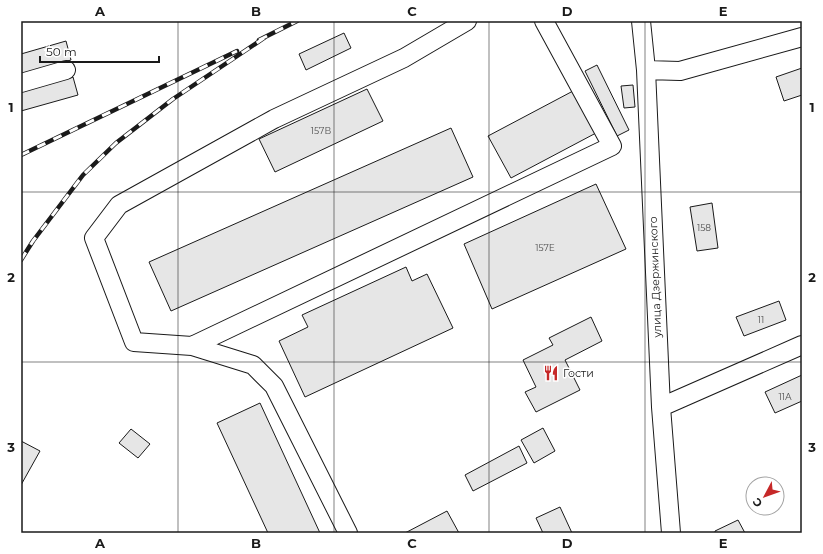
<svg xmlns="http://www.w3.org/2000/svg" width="823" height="554" font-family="Montserrat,sans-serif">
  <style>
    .building { fill: #e6e6e6; stroke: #1a1a1a }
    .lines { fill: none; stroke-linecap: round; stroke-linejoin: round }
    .minor-casing { stroke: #1a1a1a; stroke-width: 20 }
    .minor { stroke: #fff; stroke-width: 18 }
    .rail-casing { stroke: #1a1a1a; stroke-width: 4.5 }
    .rail { stroke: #fff; stroke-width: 3; stroke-dasharray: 9; stroke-linecap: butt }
    .grid { fill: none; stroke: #1a1a1a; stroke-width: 1; stroke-opacity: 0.55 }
    .labels { text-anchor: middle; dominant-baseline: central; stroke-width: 3; stroke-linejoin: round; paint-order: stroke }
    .number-label { font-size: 9px; fill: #4d4d4d }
    .street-label { font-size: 11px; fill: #1a1a1a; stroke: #fff }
    .poi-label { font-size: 11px; fill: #1a1a1a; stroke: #fff; text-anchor: start }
    .neatline { fill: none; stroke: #1a1a1a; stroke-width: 1.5 }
    .grid-label { font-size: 13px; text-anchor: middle; font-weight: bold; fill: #1a1a1a }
  </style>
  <rect width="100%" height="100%" fill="#fff"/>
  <path class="building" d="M344 33 351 48 306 70 299 54Z
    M66 41 71 60 21 74V54Z
    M597 65 629 130 617 136 585 71Z
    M802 68V95L784 101 776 77Z
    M73 77 78 95 21 111V92Z
    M633 85 635 107 624 108 621 86Z
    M367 89 383 121 275 172 259 139Z
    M573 91 596 133 511 178 488 136Z
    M451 128 473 177 171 311 149 262Z
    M596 184 626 249 492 309 464 244Z
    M712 203 718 248 697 251 690 207Z
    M406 267 412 281 427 274 453 328 305 397 279 341 308 327 302 315Z
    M779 301 786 320 744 336 736 317Z
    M591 317 602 341 565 360 580 390 536 412 525 392 536 387 523 360 553 345 549 338Z
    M802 375V401L775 413 765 392Z
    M260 403 320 533H268L217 423Z
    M543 428 555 451 534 463 521 440Z
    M131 429 150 444 138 458 119 443Z
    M21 441 40 451 21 485Z
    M519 446 527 463 473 491 465 475Z
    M560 507 572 533H543L536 518Z
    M447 511 459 533H405Z
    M738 520 745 533H715V531Z"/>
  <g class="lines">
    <g class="minor-casing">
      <path id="minor" d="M641 21 646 70 661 407 671 533
        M646 70 680 71 802 37
        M21 83 66 70
        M192 346 612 146 544 21
        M661 407 802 345
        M348 533 274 386 253 365 192 346 134 342 94 238 119 205 274 119 404 58 467 21"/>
    </g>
    <use href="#minor" class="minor"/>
    <g class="rail-casing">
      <path id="rail" d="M259 40 297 21
        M21 155 237 51
        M21 260 33 241 83 175 116 143 173 99 264 38"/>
    </g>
    <use href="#rail" class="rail"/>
  </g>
  <path class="grid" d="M178 21V533M334 21V533M489 21V533M645 21V533M21 192H802M21 362H802"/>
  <defs>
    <g id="restaurant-bare" transform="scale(1.2)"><path d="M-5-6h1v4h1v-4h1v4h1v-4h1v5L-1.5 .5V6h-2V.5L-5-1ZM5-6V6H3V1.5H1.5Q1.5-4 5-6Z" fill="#c62828" stroke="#fff" stroke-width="2.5" paint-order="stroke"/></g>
  </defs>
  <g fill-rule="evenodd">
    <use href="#restaurant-bare" x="551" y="373"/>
  </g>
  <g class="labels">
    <g class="number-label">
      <text x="321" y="130">157В</text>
      <text x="704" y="227">158</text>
      <text x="545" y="247">157Е</text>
      <text x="761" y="319">11</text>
      <text x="785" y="396">11А</text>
    </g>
    <g class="street-label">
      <text transform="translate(655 277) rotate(-92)">улица Дзержинского</text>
    </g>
    <g class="poi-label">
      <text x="563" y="373">Гости</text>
    </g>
  </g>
  <rect width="823" height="554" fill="none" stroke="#ffffff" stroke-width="44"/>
  <g transform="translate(765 496) rotate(229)"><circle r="19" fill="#ffffff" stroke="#a3a3a3"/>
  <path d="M0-3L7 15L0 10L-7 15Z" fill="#c62828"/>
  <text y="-6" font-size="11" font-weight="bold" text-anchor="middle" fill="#1a1a1a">С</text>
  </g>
  <path d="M40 56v6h119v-6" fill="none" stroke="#1a1a1a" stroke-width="2"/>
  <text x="46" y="56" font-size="12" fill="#1a1a1a" stroke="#ffffff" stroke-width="3" paint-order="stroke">50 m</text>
  <rect x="22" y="22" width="779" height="510" class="neatline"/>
  <g class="grid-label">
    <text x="100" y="16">A</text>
    <text x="256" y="16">B</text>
    <text x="412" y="16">C</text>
    <text x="567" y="16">D</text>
    <text x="723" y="16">E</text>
    <text x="11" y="112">1</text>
    <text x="812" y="112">1</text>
    <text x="11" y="282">2</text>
    <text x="812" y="282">2</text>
    <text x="11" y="452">3</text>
    <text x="812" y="452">3</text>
    <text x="100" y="548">A</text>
    <text x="256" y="548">B</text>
    <text x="412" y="548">C</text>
    <text x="567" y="548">D</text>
    <text x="723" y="548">E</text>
  </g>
</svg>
